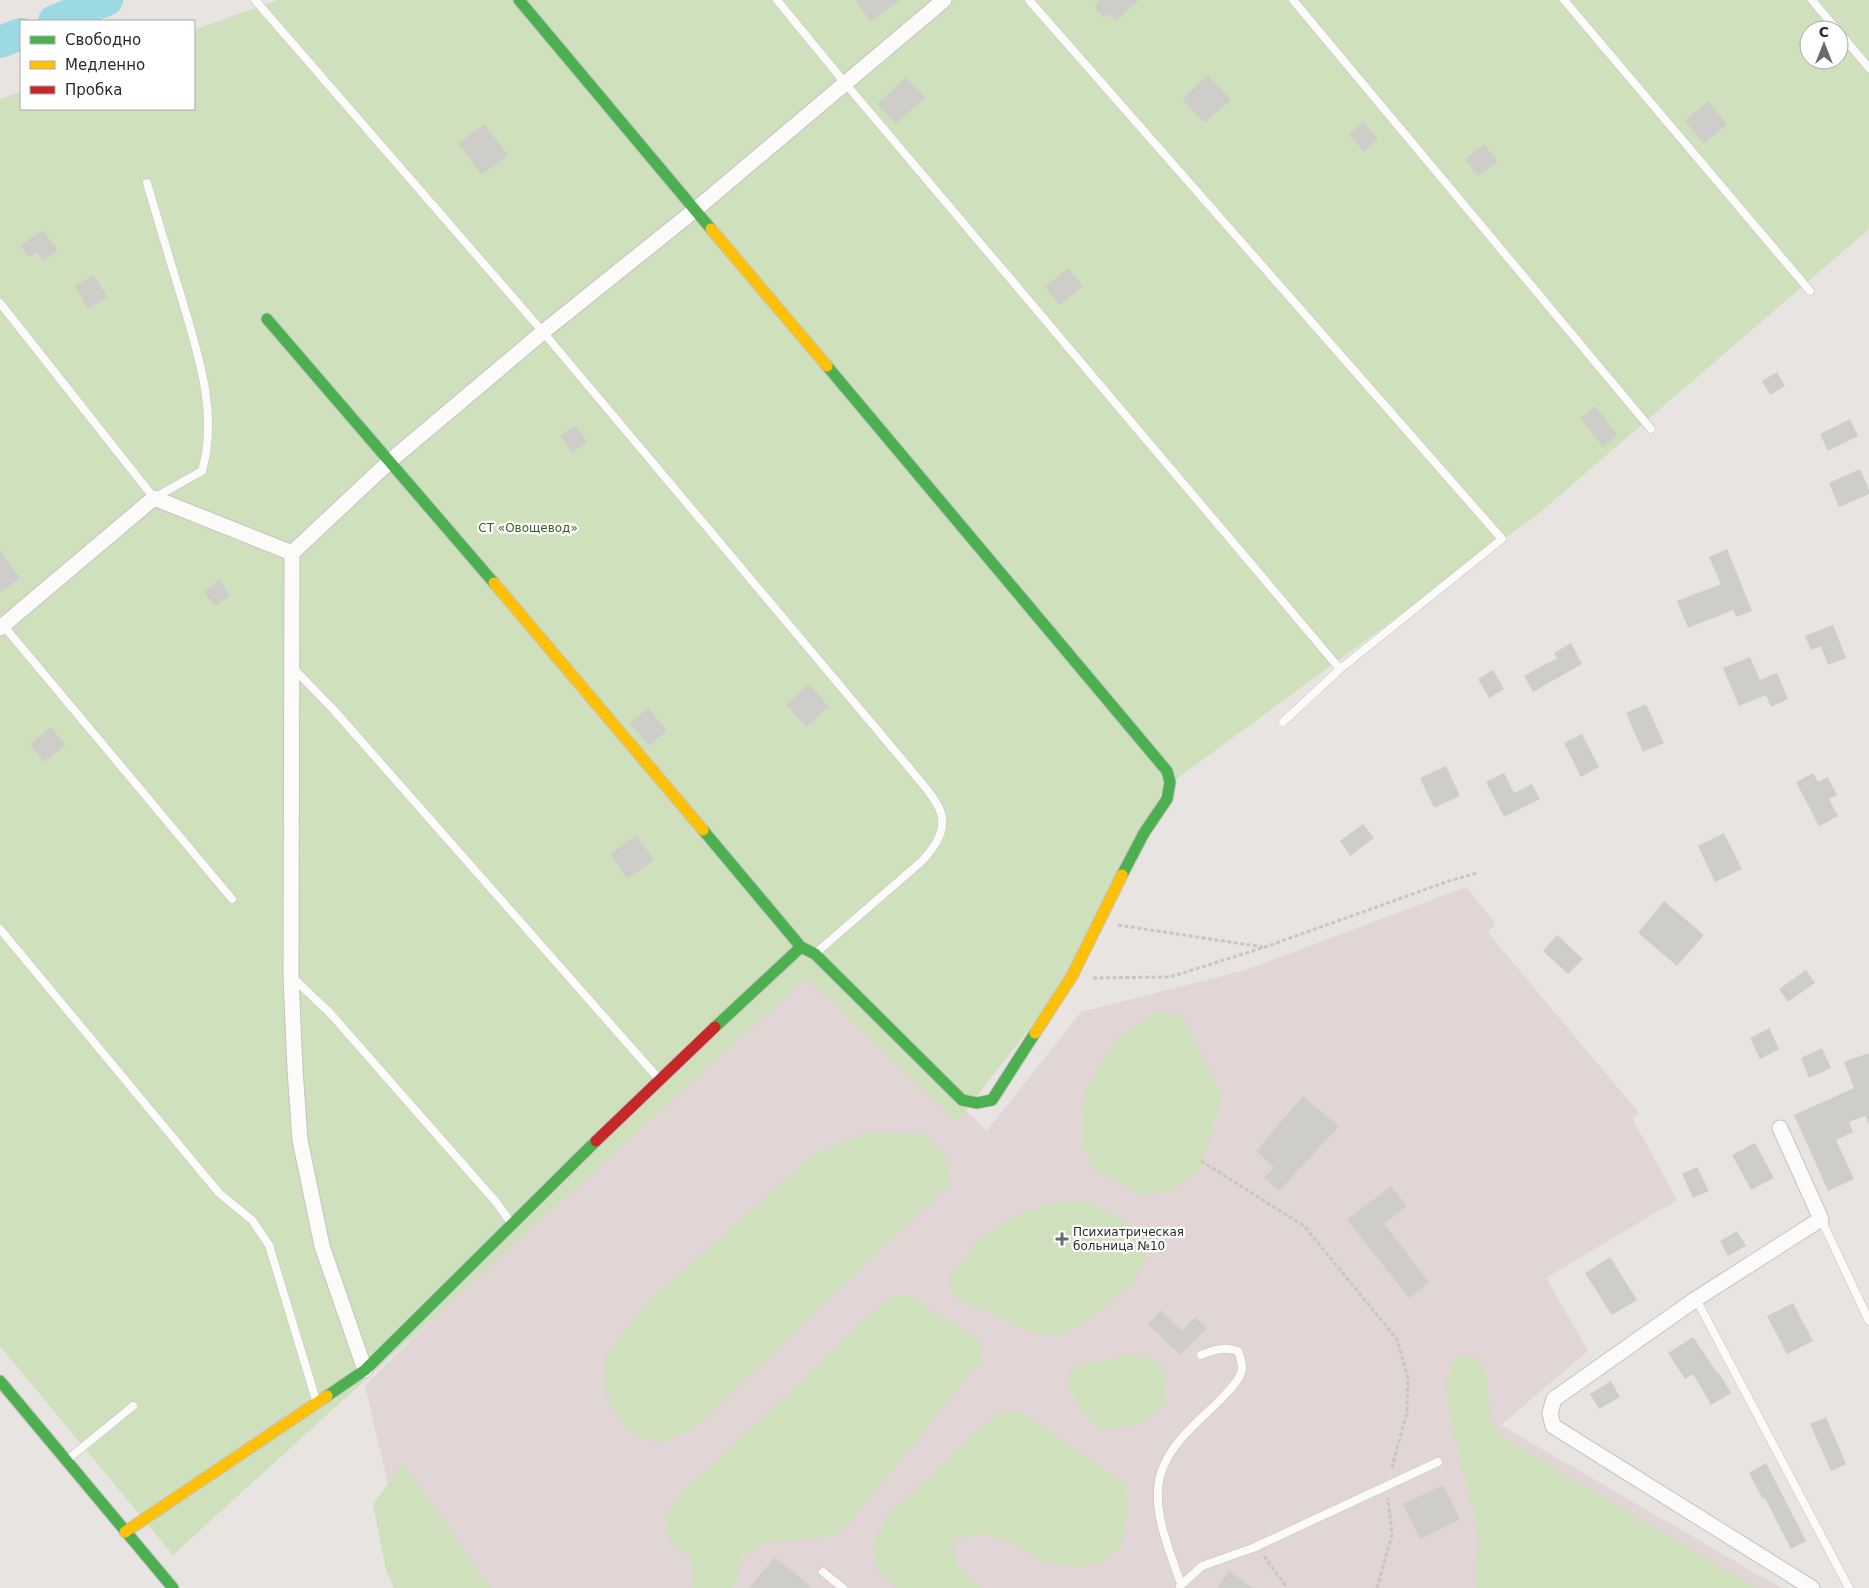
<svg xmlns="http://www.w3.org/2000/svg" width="1869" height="1588" font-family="'DejaVu Sans',sans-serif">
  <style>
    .medical { fill: #e1d5d5 }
    .green { fill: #cfe0bd; fill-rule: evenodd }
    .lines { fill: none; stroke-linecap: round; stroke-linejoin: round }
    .river { stroke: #9cd9e2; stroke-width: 32 }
    .building { fill: #cfcdca }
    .lane-casing { stroke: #c4c3c3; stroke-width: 9 }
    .street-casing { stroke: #c4c3c3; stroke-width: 17 }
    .fast-casing { stroke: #c4c3c3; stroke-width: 13 }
    .slow-casing { stroke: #c4c3c3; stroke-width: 13 }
    .jam-casing { stroke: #c4c3c3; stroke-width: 13 }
    .path { stroke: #c6c6c5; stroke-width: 3; stroke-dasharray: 4 2.5; stroke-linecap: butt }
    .lane { stroke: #fcfbfa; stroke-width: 8 }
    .street { stroke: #fcfbfa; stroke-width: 15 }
    .fast { stroke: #4caf50; stroke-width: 11 }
    .slow { stroke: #ffc107; stroke-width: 11 }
    .jam { stroke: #c62828; stroke-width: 11 }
    .poi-dot { fill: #6c6b6a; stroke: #fff; stroke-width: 2 }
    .labels { text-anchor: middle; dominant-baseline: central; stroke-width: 4.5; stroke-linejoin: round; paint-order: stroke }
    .park-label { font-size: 12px; fill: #366121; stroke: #fff }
    .poi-label { font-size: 12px; fill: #2a2a2a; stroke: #fff; text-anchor: start }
  </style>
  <rect width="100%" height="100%" fill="#e8e4e1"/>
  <path class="medical" d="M1466 887 1495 923 1488 933 1639 1113 1632 1118 1677 1200 1546 1278 1588 1351 1501 1425 1781 1588H443L401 1539 365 1386 787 966 811 963 987 1131 1081 1012 1246 970Z"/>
  <path class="green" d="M278 0H1869V229L1538 514 1164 788 1055 995 957 1122 806 978 173 1555 0 1346V99L21 92V109H194V30ZM1809 30H1839V60H1809Z
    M1155 1013 1182 1015 1222 1096 1201 1169 1170 1192 1140 1194 1095 1171 1081 1141 1085 1092 1116 1040Z
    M866 1133 924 1134C942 1152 954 1158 947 1186L696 1427 658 1443 631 1433 607 1399 605 1357 645 1304 813 1155Z
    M1053 1202H1089L1134 1227 1148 1256 1134 1282 1092 1317 1060 1336 1034 1333 953 1296 950 1277 979 1240 1010 1218Z
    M909 1295 979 1340 982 1360 839 1535 764 1543 743 1555 733 1588H692L695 1576 687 1555 672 1543 664 1518 677 1498 889 1297Z
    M1132 1354 1163 1364 1166 1402 1140 1424 1099 1430 1081 1410 1067 1383 1071 1368Z
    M1477 1356 1488 1378 1489 1418 1501 1436 1756 1588H1475L1479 1539 1449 1413 1446 1380 1455 1358Z
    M1018 1411 1050 1431 1126 1485 1129 1513 1120 1547 1103 1562 1081 1568 1044 1562 1018 1546 986 1534 956 1538 952 1550 958 1565 980 1588H896L879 1571 872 1546 887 1515 996 1414Z
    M401 1465 412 1475 490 1588H394L386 1570 373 1505Z"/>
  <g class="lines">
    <path class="river" d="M54 21 107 0
      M0 42 21 34"/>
  </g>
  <path class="building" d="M855 0H900L871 22Z
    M1097 0H1139L1116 21 1109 14 1104 18 1095 7 1099 3Z
    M1208 75 1231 100 1205 123 1182 99Z
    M906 77 925 97 896 124 877 104Z
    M1708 101 1727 124 1704 144 1685 121Z
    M1363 122 1378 139 1364 152 1349 134Z
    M484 124 508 155 482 175 458 144Z
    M1484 144 1498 162 1478 176 1465 159Z
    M42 230 58 250 43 261 36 252 29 257 20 246Z
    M1068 268 1083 286 1060 305 1045 287Z
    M94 275 107 297 88 309 75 286Z
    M1777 372 1785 386 1770 395 1762 381Z
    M1595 406 1618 435 1603 447 1580 418Z
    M1850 419 1858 436 1828 451 1820 434Z
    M575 425 587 442 572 453 560 436Z
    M1860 469 1869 490V494L1839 507 1829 483Z
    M1727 549 1752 611 1736 617 1733 610 1688 628 1677 601 1721 584 1709 557Z
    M0 550 20 578 0 593Z
    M219 580 230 595 215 607 204 592Z
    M1833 625 1846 658 1828 665 1821 646 1811 650 1805 636Z
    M1571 643 1582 664 1533 692 1524 676 1557 658 1554 653Z
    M1750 657 1760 680 1777 673 1788 699 1771 707 1766 695 1739 706 1723 668Z
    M1493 670 1504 689 1489 698 1478 679Z
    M809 684 829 707 806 727 786 705Z
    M1646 704 1664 743 1643 752 1626 713Z
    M648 708 667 731 649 746 630 723Z
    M51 727 65 745 44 762 30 744Z
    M1582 734 1599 767 1581 777 1564 743Z
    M1446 766 1460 796 1434 808 1420 778Z
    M1504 773 1514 793 1532 784 1540 799 1504 817 1486 782Z
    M1813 773 1818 782 1828 777 1837 795 1829 799 1838 816 1819 826 1796 782Z
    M1363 824 1374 838 1350 856 1340 841Z
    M1724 833 1742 869 1715 882 1698 846Z
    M636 835 654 860 627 879 610 854Z
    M1664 901 1704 935 1677 966 1638 933Z
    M1557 935 1583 959 1568 974 1543 951Z
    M1806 970 1815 983 1788 1002 1779 989Z
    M1769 1028 1779 1049 1760 1059 1750 1038Z
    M1822 1048 1831 1068 1809 1078 1801 1058Z
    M1869 1053V1124L1865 1116 1849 1122 1853 1132 1836 1140 1854 1179 1828 1191 1794 1115 1854 1088 1844 1062Z
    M1303 1096 1339 1126 1279 1191 1264 1178 1274 1167 1256 1151Z
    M1755 1143 1774 1178 1751 1190 1732 1155Z
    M1697 1167 1709 1191 1693 1198 1682 1174Z
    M1391 1186 1407 1206 1384 1224 1429 1282 1409 1298 1347 1220Z
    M1737 1231 1746 1246 1728 1256 1720 1241Z
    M1610 1257 1637 1300 1612 1315 1585 1273Z
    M1793 1303 1813 1341 1787 1354 1767 1316Z
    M1161 1310 1182 1331 1195 1317 1207 1328 1180 1355 1148 1324Z
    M1693 1337 1718 1374 1719 1373 1731 1393 1711 1405 1693 1374 1685 1379 1668 1353Z
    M1611 1381 1620 1397 1599 1409 1590 1394Z
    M1826 1417 1846 1464 1831 1471 1810 1424Z
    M1766 1463 1806 1541 1791 1549 1765 1498 1763 1499 1749 1473Z
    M1443 1485 1460 1519 1420 1539 1403 1504Z
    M775 1557 812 1588H749Z
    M1229 1571 1253 1588H1217Z"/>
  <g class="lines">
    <g class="lane-casing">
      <path id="lane" d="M255 0 543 332 926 788C930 794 936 801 939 808 949 828 935 847 922 861L817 952
        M777 0 845 83 1340 669
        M1029 0 1502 539 1340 669 1283 722
        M1293 0 1651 429
        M1564 0 1810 291
        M1812 0 1837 30
        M1839 32 1869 68
        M0 303 154 498 202 471C219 412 197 352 181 296 169 258 158 220 147 183
        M3 625 232 899
        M293 668 332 708 658 1078
        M0 929 219 1193 252 1220 269 1245 316 1400
        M293 978 330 1013 496 1202 511 1223
        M1821 1219 1869 1321
        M1696 1299 1849 1588
        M67 1460 133 1406
        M823 1572 843 1588
        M1181 1584C1170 1552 1150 1508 1161 1473 1170 1443 1199 1421 1220 1400 1227 1392 1238 1383 1241 1373 1244 1366 1240 1358 1238 1351 1224 1346 1214 1350 1201 1355
        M1180 1586 1202 1566 1253 1548 1438 1462"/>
    </g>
    <g class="street-casing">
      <path id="street" d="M292 553 291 977 295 1069 300 1140 322 1246 365 1370
        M0 628 154 498 292 553 390 461 543 332 695 210 944 0
        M1780 1128 1821 1219 1696 1299 1554 1399 1550 1413 1553 1426 1812 1588"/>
    </g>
    <g class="fast-casing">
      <path id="fast" d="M519 0 711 229
        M267 319 494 583
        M827 366 1167 771 1170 782 1167 799 1144 833 1122 875
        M703 830 801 947 815 954 962 1100 977 1103 992 1100 1035 1033
        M715 1027 801 947
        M0 1381 173 1588
        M327 1396 365 1370 596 1141"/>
    </g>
    <g class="slow-casing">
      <path id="slow" d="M711 229 827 366
        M494 583 703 830
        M1035 1033 1072 976 1122 875
        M125 1532 327 1396"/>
    </g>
    <g class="jam-casing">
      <path id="jam" d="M596 1141 715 1027"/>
    </g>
    <path class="path" d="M1118 925 1263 947
      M1093 978 1170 977 1265 947 1449 881 1477 873
      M1201 1161 1304 1226 1397 1339 1408 1379 1407 1412 1391 1470
      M1264 1556 1287 1588
      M1377 1588 1392 1535 1388 1498"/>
    <use href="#lane" class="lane"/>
    <use href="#street" class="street"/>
    <use href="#fast" class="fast"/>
    <use href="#slow" class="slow"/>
    <use href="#jam" class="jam"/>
  </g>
  <path class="poi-dot" d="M1059.5 1231.5h5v5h5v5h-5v5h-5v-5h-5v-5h5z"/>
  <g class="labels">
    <g class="park-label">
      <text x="528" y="528">СТ «Овощевод»</text>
    </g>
    <g class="poi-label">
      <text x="1073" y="1232">Психиатрическая<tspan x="1073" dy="14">больница №10</tspan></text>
    </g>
  </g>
  <rect x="20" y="20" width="175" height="90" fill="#ffffff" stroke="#aaaaaa"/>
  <rect x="30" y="36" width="25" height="8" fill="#4caf50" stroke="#aaaaaa"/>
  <text x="65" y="45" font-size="15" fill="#2a2a2a">Свободно</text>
  <rect x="30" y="61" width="25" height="8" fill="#ffc107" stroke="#aaaaaa"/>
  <text x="65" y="70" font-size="15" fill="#2a2a2a">Медленно</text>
  <rect x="30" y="86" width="25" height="8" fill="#c62828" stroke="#aaaaaa"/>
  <text x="65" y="95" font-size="15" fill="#2a2a2a">Пробка</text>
  <g transform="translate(1824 45)"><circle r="24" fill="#ffffff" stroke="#aaaaaa"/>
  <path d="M0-4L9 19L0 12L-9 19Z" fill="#6c6b6a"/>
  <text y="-8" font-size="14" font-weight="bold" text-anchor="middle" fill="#2a2a2a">С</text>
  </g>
</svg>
